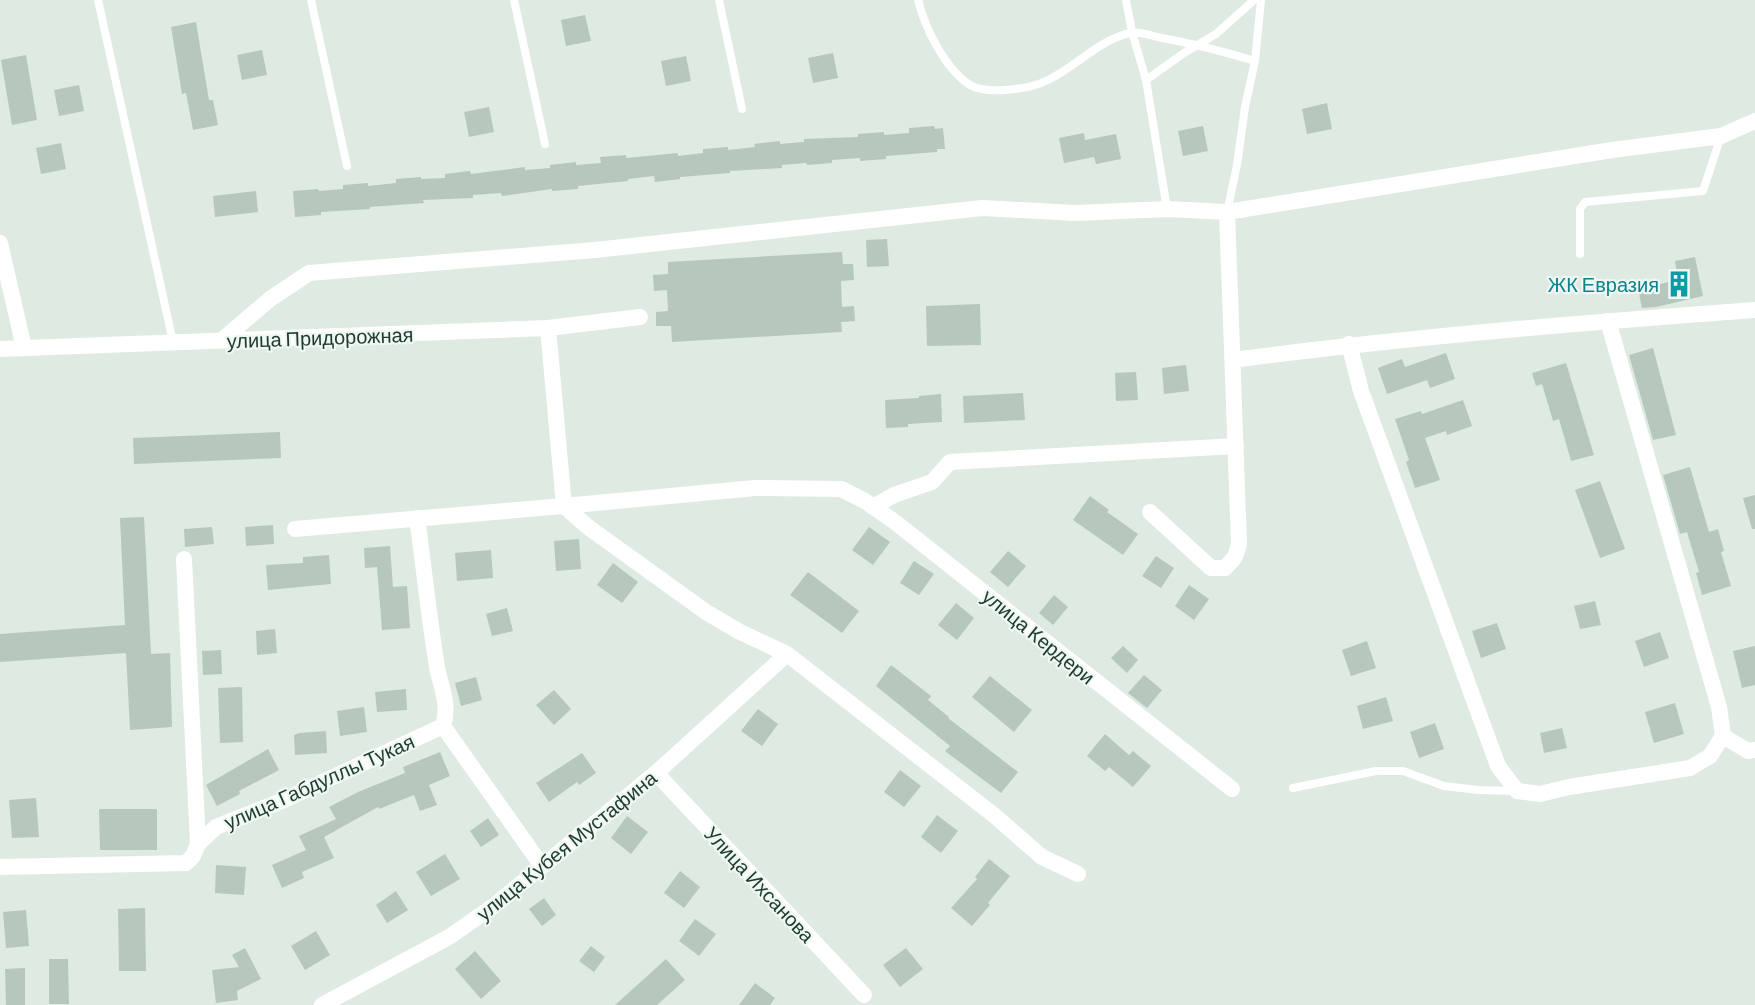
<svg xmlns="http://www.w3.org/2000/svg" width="1755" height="1005" font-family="Barlow,sans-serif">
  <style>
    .building { fill: #b6c8bd }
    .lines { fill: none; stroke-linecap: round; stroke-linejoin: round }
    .service { stroke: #fff; stroke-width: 8 }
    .minor { stroke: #fff; stroke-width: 16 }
    .labels { text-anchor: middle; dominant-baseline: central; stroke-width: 4.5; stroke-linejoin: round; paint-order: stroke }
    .culture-label { font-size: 20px; fill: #0d838f; stroke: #eef7f1; text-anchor: end }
    .street-label { font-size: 20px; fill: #1e3b2d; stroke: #eef7f1 }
  </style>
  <rect width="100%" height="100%" fill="#deeae2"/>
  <path class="building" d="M585 15 591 41 566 46 561 20Z
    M196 22 209 100H213L218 125 193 130 186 93 182 94 171 27Z
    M262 50 267 75 242 80 237 55Z
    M833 53 838 78 813 83 808 58Z
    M26 55 37 120 12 125 1 60Z
    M686 56 691 81 666 86 661 61Z
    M79 85 84 111 59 116 54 90Z
    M1327 103 1332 129 1307 134 1302 109Z
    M489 107 494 132 469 137 464 112Z
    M934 126 935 129 943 128 945 149H937V152L886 156V159L860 161V158L832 160V163L807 165 806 163 782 165V168L730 171V173L680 177V179L655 182 654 176 628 179V181L578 186V189L552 191V189L502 196 501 193 473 195V198L423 200 424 203 370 207V209L321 212V215L295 217 293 191 318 189 319 191 343 189V185L368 183V186L396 183V179L421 177V179L445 178V174L470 171 471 174 525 167V170L550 168V165L576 162V165L601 163 600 157 626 155V158L678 153V156L703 153V149L728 147V150L755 147 754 144 780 141V144L804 142V139L858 137V134L884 132V135L909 133V128Z
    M1203 126 1208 151 1183 156 1178 131Z
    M1084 133 1085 140 1116 134 1121 159 1096 164 1094 157 1064 163 1059 138Z
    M61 143 66 169 41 174 36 148Z
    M256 191 258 212 215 217 213 196Z
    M887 239 889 266 867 267 866 240Z
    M842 252 843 264H853L854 280 841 281 842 307 854 306 855 321 841 322 842 332 672 342 671 326H656V312L668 311 667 290 654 291 653 275 668 274V262Z
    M1695 257 1703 296 1656 307 1642 308 1638 289 1678 280 1675 261Z
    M980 304 981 345 927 346 926 306Z
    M1653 348 1676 435 1653 440 1629 355Z
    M1446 353 1455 379 1430 388 1427 380 1387 394 1378 368 1402 359 1405 367Z
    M1566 363 1594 455 1571 461 1559 419 1553 421 1542 384 1536 386 1532 373Z
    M1186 365 1189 391 1164 394 1162 368Z
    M1136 372 1138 400 1116 401 1115 373Z
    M1023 393 1025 420 964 423 963 396Z
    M941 394 942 422 908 424V427L886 428 885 400 919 398V396Z
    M1463 400 1472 426 1447 435 1446 431 1425 438 1440 480 1415 488 1406 462 1409 460 1395 419 1421 411 1422 414Z
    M280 432 281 458 134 464 133 438Z
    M1690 467 1709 532 1718 529 1724 551 1721 552 1731 586 1702 595 1696 573 1699 572 1687 532 1680 534 1663 475Z
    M1600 481 1625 549 1600 558 1575 490Z
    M1755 495V529H1752L1743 498Z
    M1090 496 1109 510 1107 512 1138 534 1123 555 1073 520Z
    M144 517 151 654 170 653 172 727 130 730 126 653 0 662V634L125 625 120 518Z
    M273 525 274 544 246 546 245 527Z
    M212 527 214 544 185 547 184 529Z
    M869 527 890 542 873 565 852 550Z
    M579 539 581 569 556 571 554 541Z
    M390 546 393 587 407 586 410 628 382 630 377 567 365 568 364 548Z
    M491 550 493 578 457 581 455 553Z
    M1008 551 1026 566 1008 587 990 572Z
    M329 555 331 584 268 590 266 565 303 563V557Z
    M1156 556 1174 568 1161 588 1142 576Z
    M914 561 934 574 919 595 900 583Z
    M613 563 638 582 622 603 597 585Z
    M808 572 859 611 842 633 790 595Z
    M1189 585 1209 599 1194 620 1175 606Z
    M1054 595 1068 607 1053 625 1039 613Z
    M1595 601 1601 625 1580 629 1574 606Z
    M956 603 974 618 957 640 938 625Z
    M507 608 513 631 492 636 486 614Z
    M1497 623 1506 649 1481 658 1472 631Z
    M275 629 277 653 257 655 256 631Z
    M1660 632 1669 658 1644 667 1635 641Z
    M1367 641 1376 668 1351 676 1342 650Z
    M1123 646 1138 660 1127 673 1111 658Z
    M1755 646V685L1742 688 1733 651Z
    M221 650 222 674 203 675 202 651Z
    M891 665 931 696 928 700 949 717 948 718 1018 772 1001 793 945 751 950 746 876 686Z
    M1144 675 1162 690 1147 708 1128 693Z
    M990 676 1032 710 1014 732 972 697Z
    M476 677 482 700 461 706 455 683Z
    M242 687 243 742 220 743 218 688Z
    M406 689 407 710 377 712 375 692Z
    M554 690 571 709 554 725 536 705Z
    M1386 697 1393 721 1363 729 1357 706Z
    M1675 703 1684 734 1654 743 1645 712Z
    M364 707 367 732 340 736 337 711Z
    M758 709 778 724 762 746 741 731Z
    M1435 723 1444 749 1419 758 1410 732Z
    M1562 728 1567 748 1544 753 1540 733Z
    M326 731 327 753 295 755 294 735 299 733Z
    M1105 734 1129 755 1133 751 1151 766 1133 787 1109 767 1105 771 1087 756Z
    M268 749 279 770 239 791 240 794 217 806 206 785Z
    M440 752 450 776 429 785 437 805 420 811 414 795 379 809 378 807 324 837 334 858 302 872 304 878 282 888 272 865 306 850 299 836 336 819 329 807 358 792 405 773 403 767Z
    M582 753 596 773 579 785 577 782 549 802 536 783Z
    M900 770 921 786 904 807 884 792Z
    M36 798 39 837 12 838 9 800Z
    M99 809H157V850H100Z
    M937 815 958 831 941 853 921 837Z
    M627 816 648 832 631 854 611 838Z
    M488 818 499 835 481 847 470 831Z
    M445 854 460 879 431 896 416 872Z
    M989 859 1010 876 988 903 990 905 972 926 951 908 977 879 975 877Z
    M216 865 246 867 244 895 215 893Z
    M680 871 700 887 684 908 664 893Z
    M396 891 408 910 387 923 376 905Z
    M544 898 556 915 542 926 529 909Z
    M145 908 146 971H119L118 909Z
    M26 910 29 946 6 948 3 912Z
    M695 919 716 934 699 956 679 941Z
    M316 931 330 955 305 970 291 946Z
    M591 946 605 957 594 972 579 961Z
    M245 948 261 979 237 991 238 1000 216 1003 212 970 239 967 232 955Z
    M906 948 923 969 900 987 883 965Z
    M475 951 501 981 481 999 455 969Z
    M49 959H68L69 1004H49Z
    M666 959 685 980 657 1005H615Z
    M25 968V1005H6L5 969Z
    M755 983 775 998 770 1005H739Z"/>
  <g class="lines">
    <path class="service" d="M98 0 173 342
      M311 0 347 166
      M514 0 545 144
      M719 0 742 109
      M918 0C925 28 945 69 970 85 987 95 1029 89 1046 81 1075 68 1098 40 1130 33 1138 31 1149 35 1157 37 1191 43 1222 51 1255 61
      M1126 0 1132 32 1146 80 1167 209
      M1146 80 1184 53 1216 34 1254 0
      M1227 212 1237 165 1245 107 1255 61 1261 0
      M1580 254V209L1585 202 1703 191 1721 136
      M1293 788 1376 771H1403L1444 786 1478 790 1517 791"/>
    <path class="minor" d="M0 243 24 348
      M548 328 564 506 755 488 841 489 865 501 895 522 1232 789
      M222 340 270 299 309 273 595 250 982 208 1075 213 1167 209 1227 212 1612 150 1721 136 1755 121
      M1349 344 1361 391 1498 766 1517 791 1540 794 1569 787 1690 768 1710 756 1723 736 1719 707 1608 321
      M0 349 548 328 640 317
      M1233 360C1406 337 1580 323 1755 310
      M873 507 894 495 932 482 950 462 1236 446
      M1150 512 1211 568H1225L1235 557 1239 544 1227 212
      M295 529 564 506 588 527 706 612 740 632 787 654 995 816 1042 857 1078 874
      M184 559 198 844
      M443 726 542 866
      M1723 736 1748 751 1755 750
      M656 773 864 995
      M0 867 186 863 193 856 198 844 216 827 284 800 443 726C450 704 441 688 437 667 429 618 424 568 417 518
      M322 1005 449 937 495 905 656 773 787 654"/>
  </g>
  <defs>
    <g id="building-bare" transform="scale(2.07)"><path d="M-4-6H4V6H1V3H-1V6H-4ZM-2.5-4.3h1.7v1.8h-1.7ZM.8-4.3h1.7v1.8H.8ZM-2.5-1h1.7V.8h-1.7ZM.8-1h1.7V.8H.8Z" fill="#0f9aa8" stroke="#eef7f1" stroke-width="2.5" paint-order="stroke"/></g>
  </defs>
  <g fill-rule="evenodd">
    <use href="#building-bare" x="1679" y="284"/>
  </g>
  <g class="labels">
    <g class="culture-label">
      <text x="1659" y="284">ЖК Евразия</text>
    </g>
    <g class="street-label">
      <text transform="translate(320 337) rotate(-2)">улица Придорожная</text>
      <text transform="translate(1039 636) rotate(39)">улица Кердери</text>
      <text transform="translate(319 781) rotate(-24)">улица Габдуллы Тукая</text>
      <text transform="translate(566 845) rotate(-39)">улица Кубея Мустафина</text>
      <text transform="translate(760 884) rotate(47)">Улица Ихсанова</text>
    </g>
  </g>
</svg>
